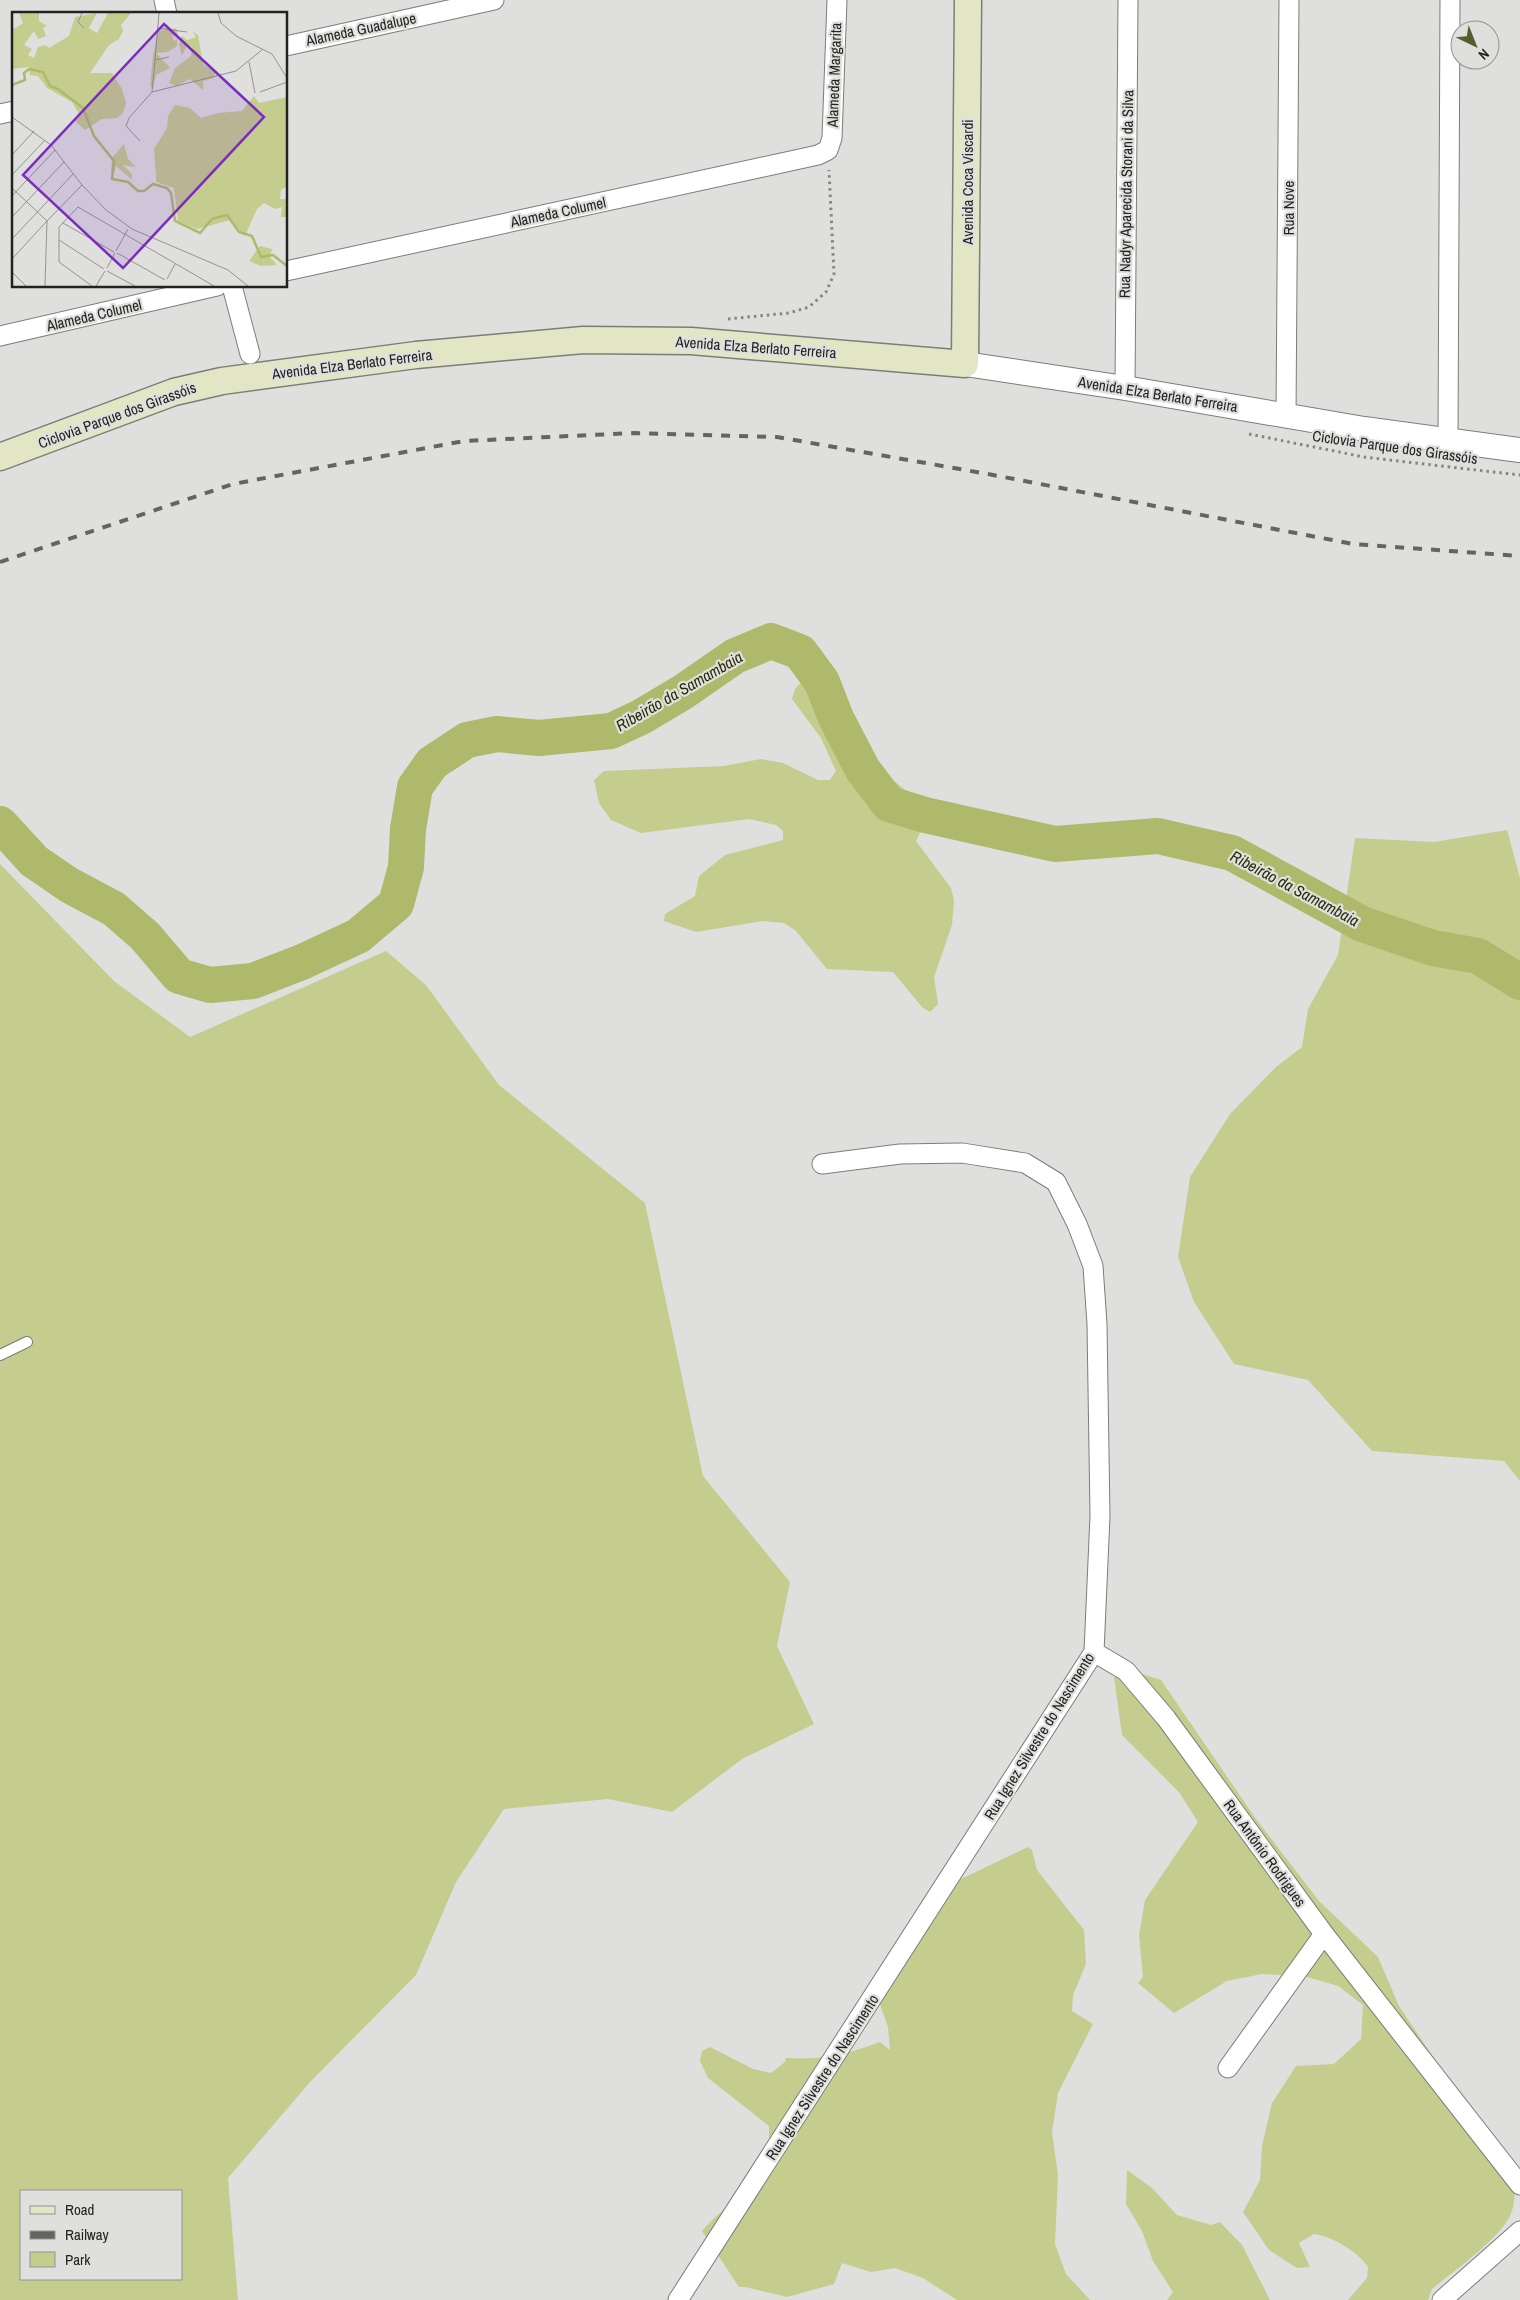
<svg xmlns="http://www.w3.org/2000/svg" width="1520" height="2300" font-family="'Archivo Narrow',sans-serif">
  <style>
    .green { fill: #c4cc8e; fill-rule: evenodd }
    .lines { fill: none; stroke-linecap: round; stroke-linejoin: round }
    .river { stroke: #afb96b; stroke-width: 36 }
    .service-casing { stroke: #7c7d7a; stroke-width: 12 }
    .minor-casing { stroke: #7c7d7a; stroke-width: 21 }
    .tertiary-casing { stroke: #7c7d7a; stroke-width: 26 }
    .secondary-casing { stroke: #7c7d7a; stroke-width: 29 }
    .path { stroke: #858684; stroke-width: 3; stroke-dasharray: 2.5 4; stroke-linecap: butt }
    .service { stroke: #fff; stroke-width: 10 }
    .minor { stroke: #fff; stroke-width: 19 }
    .tertiary { stroke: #fff; stroke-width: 24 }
    .secondary { stroke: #e3e6c5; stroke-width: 26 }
    .rail { stroke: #646563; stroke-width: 4; stroke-dasharray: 9 9; stroke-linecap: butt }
    .labels { text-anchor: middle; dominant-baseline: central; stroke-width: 4.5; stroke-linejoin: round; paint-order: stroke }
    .street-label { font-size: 15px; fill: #222221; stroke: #dfe0dd }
    .water-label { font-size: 16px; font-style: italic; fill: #292c09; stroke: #dfe0dd }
    .inset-river { fill: none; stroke: #afb96b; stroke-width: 2.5 }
    .inset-road { fill: none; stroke: #939492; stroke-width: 1 }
    .view { fill: #7b2cbf; fill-opacity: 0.15; stroke: #7b2cbf; stroke-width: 2.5 }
    .inset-edge { fill: none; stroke: #222221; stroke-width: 2.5 }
  </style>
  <rect width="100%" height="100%" fill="#dfe0dd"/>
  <path class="green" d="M804 679 823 691 865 758 918 800 925 810 926 820 916 841 951 888 954 901 952 925 934 977 938 1004 930 1012 922 1007 893 972 827 969 796 931 784 923 763 921 696 932 664 921 665 914 695 896 699 876 725 855 783 840V831L776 825 749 819 641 833 611 820 599 803 594 780 604 771 724 766 761 759 783 763 818 780H830L836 771 821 738 792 699 795 689Z
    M1507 830 1520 878V1481L1504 1461 1372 1451 1308 1380 1234 1364 1194 1302 1178 1257 1190 1177 1230 1114 1276 1067 1302 1047 1308 1009 1338 955 1355 838 1434 842Z
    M0 864 114 981 190 1037 386 951 426 985 499 1085 645 1203 703 1476 790 1582 777 1646 814 1724 742 1759 672 1812 608 1799 504 1809 456 1882 416 1975 310 2082 228 2178 238 2300H0ZM21 2191H181V2279H21Z
    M1136 1672 1161 1680 1256 1819 1319 1901 1378 1957 1399 2006 1513 2176C1515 2190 1516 2205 1509 2218 1495 2242 1454 2271 1432 2289L1428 2300H1348L1367 2278 1368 2267C1356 2250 1333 2237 1314 2234L1299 2243 1310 2267 1297 2268 1269 2250 1243 2212 1260 2180 1262 2146 1272 2103 1296 2066 1334 2064 1361 2039 1363 2005 1338 1986 1304 1976 1262 1974 1227 1981 1174 2013 1138 1983 1143 1977 1139 1935 1145 1900 1198 1822 1179 1792 1122 1735 1114 1677Z
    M1028 1847 1032 1850 1037 1870 1084 1930 1086 1964 1073 1995 1072 2011 1093 2024 1058 2093 1052 2132 1058 2175 1055 2244 1066 2274 1090 2300H957L923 2278 895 2268 871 2272 842 2263 834 2284 787 2297 745 2287H739L702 2231 713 2219 749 2188 769 2153V2126L708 2078 700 2061 702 2051 710 2047 753 2069 771 2073 785 2062 786 2058C824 2060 844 2055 880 2042L890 2050 888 2027 878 1999 957 1881Z
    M1127 2170 1152 2188 1177 2215 1211 2225 1220 2222 1242 2245 1270 2300H1167L1173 2292 1153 2261 1142 2231 1126 2204Z"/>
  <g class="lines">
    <path class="river" d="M0 824 34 861 69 885 114 909 145 936 179 976 210 985 253 981 302 962 358 936 396 904 406 867 408 829 415 787 432 763 467 740 497 734 539 738 611 731 641 717 683 692 735 656 771 641 800 652 822 682 836 718 863 770 889 804 925 815 1055 844 1158 836 1232 853 1362 924 1433 948 1478 956 1520 982"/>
    <g class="service-casing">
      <path id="service" d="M0 1355 27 1342"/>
    </g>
    <g class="minor-casing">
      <path id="minor" d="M164 0 167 14
        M286 46 494 0
        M0 114 14 111
        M286 271 818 155 828 150 832 138 837 0
        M232 286 250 354
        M0 336 217 286
        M1125 388 1128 0
        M1286 416 1289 0
        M1448 440 1450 0
        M1094 1652 1126 1671 1166 1718 1324 1934 1228 2068
        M1324 1934 1520 2185
        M678 2300 1094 1652 1100 1516 1097 1324 1093 1266 1077 1224 1056 1182 1025 1163 962 1153 900 1154 822 1164
        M1442 2300 1520 2231"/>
    </g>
    <g class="tertiary-casing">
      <path id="tertiary" d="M965 364 1125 388 1364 429 1520 450"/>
    </g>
    <g class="secondary-casing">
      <path id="secondary" d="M0 457 174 392 222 381 416 355 583 340 691 341 965 364 968 0"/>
    </g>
    <path class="path" d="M728 319 789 313 809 307 826 292 834 274 829 170
      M1249 434 1364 457 1520 475"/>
    <use href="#service" class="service"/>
    <use href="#minor" class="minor"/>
    <use href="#tertiary" class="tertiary"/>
    <use href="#secondary" class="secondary"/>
    <path class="rail" d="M0 562 233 484 464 441 634 433 777 437 988 474 1353 544 1520 556"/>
  </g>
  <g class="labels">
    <g class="street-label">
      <text transform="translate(361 29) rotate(-12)">Alameda Guadalupe</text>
      <text transform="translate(834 75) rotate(-88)">Alameda Margarita</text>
      <text transform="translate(967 182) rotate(-90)">Avenida Coca Viscardi</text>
      <text transform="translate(1126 194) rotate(-89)">Rua Nadyr Aparecida Storani da Silva</text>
      <text transform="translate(1288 208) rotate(-90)">Rua Nove</text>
      <text transform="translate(558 212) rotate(-12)">Alameda Columel</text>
      <text transform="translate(94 315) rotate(-13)">Alameda Columel</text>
      <text transform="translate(756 347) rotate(4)">Avenida Elza Berlato Ferreira</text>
      <text transform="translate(352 364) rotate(-7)">Avenida Elza Berlato Ferreira</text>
      <text transform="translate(1158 394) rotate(9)">Avenida Elza Berlato Ferreira</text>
      <text transform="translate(117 415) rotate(-20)">Ciclovia Parque dos Girassóis</text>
      <text transform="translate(1395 447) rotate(8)">Ciclovia Parque dos Girassóis</text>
      <text transform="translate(1039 1736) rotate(-58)">Rua Ignez Silvestre do Nascimento</text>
      <text transform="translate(1265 1853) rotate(54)">Rua Antônio Rodrigues</text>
      <text transform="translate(822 2077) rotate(-57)">Rua Ignez Silvestre do Nascimento</text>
    </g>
    <g class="water-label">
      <text transform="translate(679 691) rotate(-30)">Ribeirão da Samambaia</text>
      <text transform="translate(1295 888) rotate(28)">Ribeirão da Samambaia</text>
    </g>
  </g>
  <g transform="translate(12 12)">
    <rect width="275" height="275" fill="#dfe0dd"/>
    <path d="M7 1H27V9L35 14 31 16 34 24 26 27 22 19 12 33 20 37 16 43 22 46 26 35 34 33 37 36 57 24 63 5 85 1 77 16 85 21 96 1H119L109 13 111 19 107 27 97 33 78 61H100L110 77 114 91 111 101 105 106 90 107 73 118 63 109 67 102 60 90 35 76 26 64 18 63 17 55 0 57V13L2 17 11 11ZM164 16 166 22 160 24 162 29 165 27V34L156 40 144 41 158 56 144 63 141 77 138 74 141 43 146 19ZM180 19 186 23 191 52 203 60 202 66 191 69V78L178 67 164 74 157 71 163 56 179 44 180 35 175 33 170 44 167 32 170 24 175 28 184 25ZM242 84 247 91 275 85V175L269 178 268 187H275V205H269L270 195 263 197 252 191 245 197 233 224 218 208 185 217 166 209 162 176 144 170V165L142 137 155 116 156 104 163 93 178 96 189 106 205 101 230 99ZM112 132 116 147 124 155 111 153 120 162V168L104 154 102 161 99 160 100 146ZM248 234 260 237 258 245 265 253 249 254 237 249Z" fill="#c4cc8e"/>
    <path class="inset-river" d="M0 73 13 68 12 61 17 57 31 60 38 74 46 77 71 96 82 124 102 149 100 167 116 170 126 179H132L141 172 155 176 159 181 163 209 188 221 200 207 215 203 227 220 240 224 249 245 261 243 275 254"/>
    <path class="inset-road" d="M70 1 66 10 72 16M206 1 209 11 224 24 260 42 275 66M145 16 175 20M143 48 147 1M237 50 243 81M140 80 143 48 157 45M248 80 275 70M0 105 39 133 70 173M128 129 114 114 117 106 140 80 224 59 251 37M0 143 22 119M0 163 33 128M0 176 35 209 0 247M0 184 43 138M0 205 52 150M51 211 102 240M0 227 61 162M47 228 92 257M104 239 116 217M105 241 153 268M95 256 103 241M95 259 123 274M0 260 14 274M155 267 163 252M33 274 35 209 70 173 94 198 120 217 216 258 236 274M80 274 47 250V215L66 195 202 274M84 274 93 259"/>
    <path class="view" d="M152 12 252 105 111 256 11 163Z"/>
    <rect width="275" height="275" class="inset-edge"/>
  </g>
  <rect x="20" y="2190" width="162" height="90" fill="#dfe0dd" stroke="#939492"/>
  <rect x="30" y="2206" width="25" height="8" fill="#e3e6c5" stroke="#939492"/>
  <text x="65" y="2215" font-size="15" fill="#222221">Road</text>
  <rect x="30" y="2231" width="25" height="8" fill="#646563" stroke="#939492"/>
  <text x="65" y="2240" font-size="15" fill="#222221">Railway</text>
  <rect x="30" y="2252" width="25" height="15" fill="#c4cc8e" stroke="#939492"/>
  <text x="65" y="2265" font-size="15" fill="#222221">Park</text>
  <g transform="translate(1475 45) rotate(137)"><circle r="24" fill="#dfe0dd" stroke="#939492"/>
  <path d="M0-4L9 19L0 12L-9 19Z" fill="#565c2a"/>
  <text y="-8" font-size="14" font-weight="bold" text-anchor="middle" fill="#222221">N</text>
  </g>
</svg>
